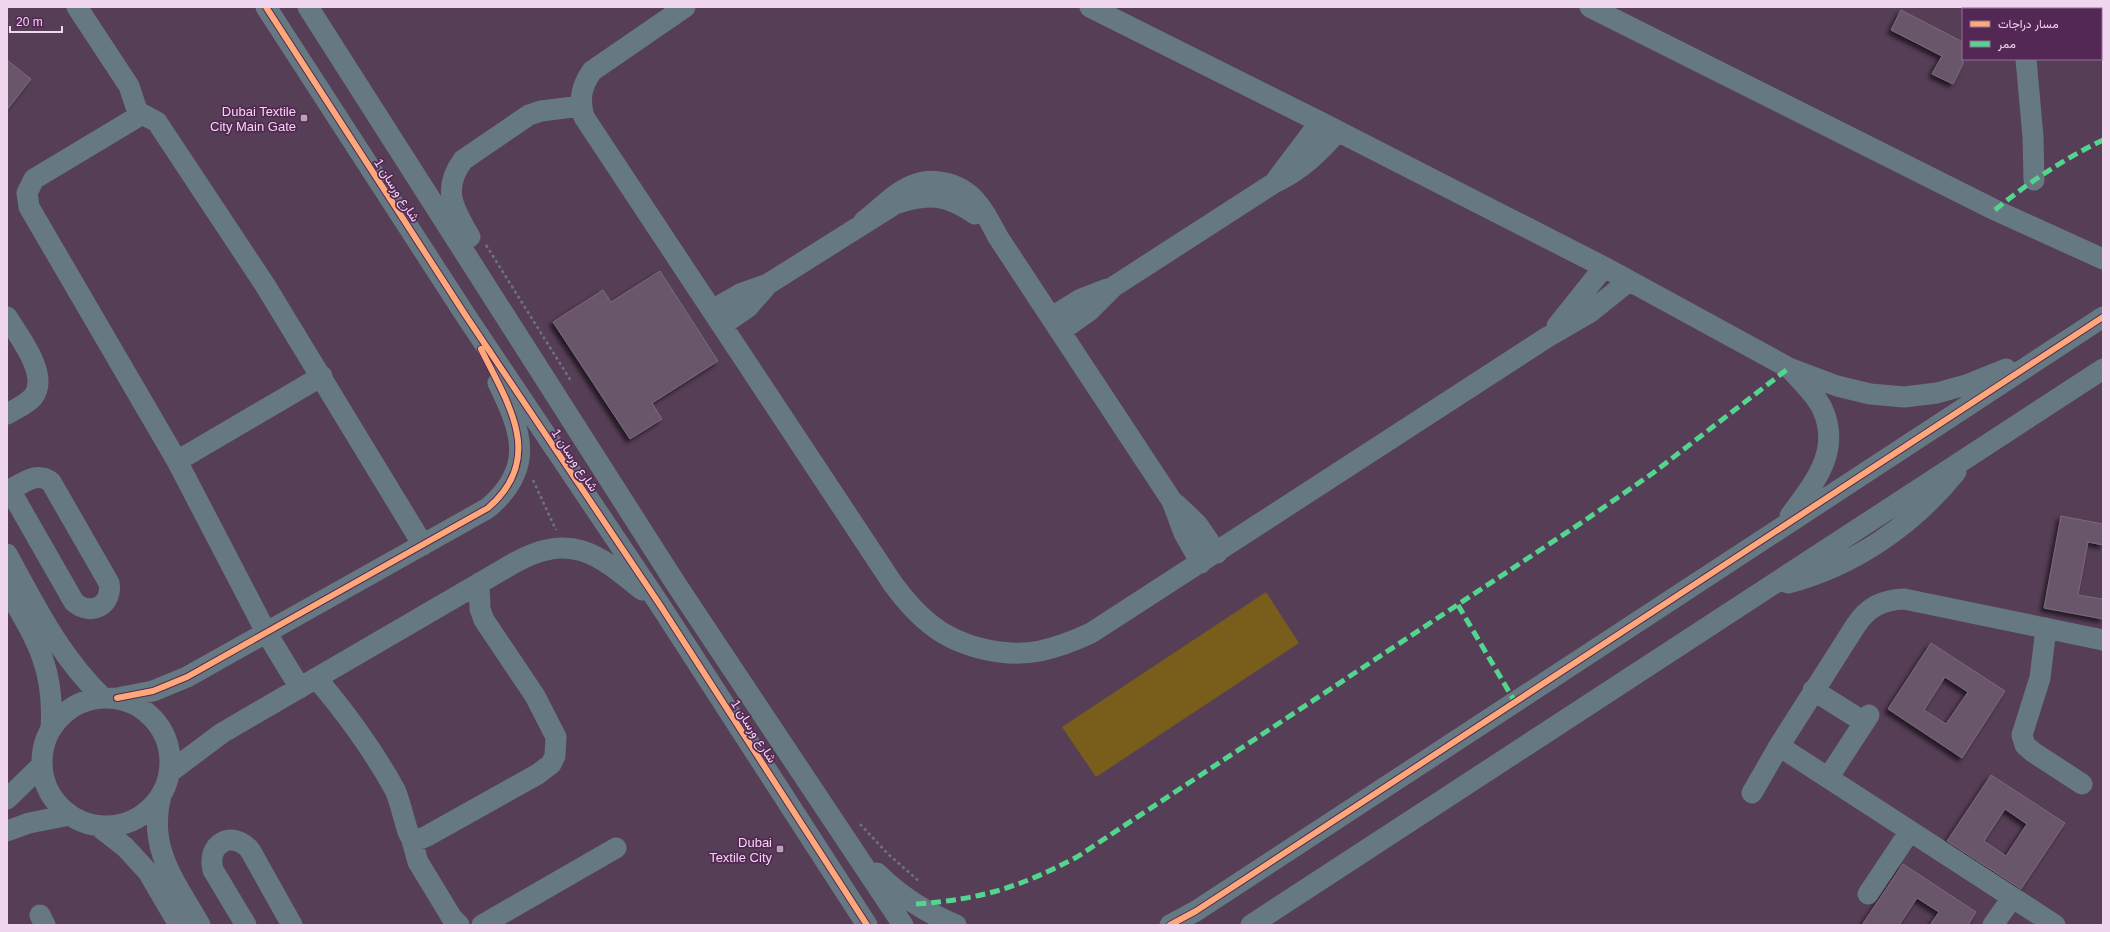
<svg xmlns="http://www.w3.org/2000/svg" width="2110" height="932" font-family="Helvetica,Vazirmatn,sans-serif">
  <style>
    .green { fill: #795d1b }
    .building { fill: #6b576b; stroke: #7c687c; fill-rule: evenodd; filter: url(#shadow) }
    .lines { fill: none; stroke-linecap: round; stroke-linejoin: round }
    .path { stroke: #6d7480; stroke-width: 2.5; stroke-dasharray: 3 3; stroke-linecap: butt }
    .minor { stroke: #667882; stroke-width: 21 }
    .quiet { stroke: #53d58f; stroke-width: 5; stroke-dasharray: 10 5; stroke-linecap: butt }
    .cycleway-casing { stroke: #542855; stroke-width: 8 }
    .cycleway { stroke: #fea87a; stroke-width: 6 }
    .poi-dot { fill: #bba1ba; stroke: #542855; stroke-width: 1.5 }
    .labels { text-anchor: middle; dominant-baseline: central; stroke-width: 3.5; stroke-linejoin: round; paint-order: stroke }
    .poi-label { font-size: 13px; fill: #f1d6f0; stroke: #542855; text-anchor: end }
    .street-label { font-size: 13px; fill: #f1d6f0; stroke: #542855 }
  </style>
  <defs>
    <filter id="shadow"><feDropShadow dx="-3.5" dy="3.5" stdDeviation="2" flood-color="#0009"/></filter>
  </defs>
  <rect width="100%" height="100%" fill="#563e56"/>
  <path class="green" d="M1266 592 1299 643 1096 777 1062 727Z"/>
  <path class="building" d="M1901 10 1963 42V64L1953 84 1932 74 1942 56 1891 30Z
    M7 60 31 79 7 110Z
    M660 271 718 361 652 403 662 419 630 439 553 322 603 290 611 302Z
    M2061 516 2103 524V545L2088 542 2078 595 2103 599V619L2044 608Z
    M1931 643 2005 691 1962 758 1888 709ZM1945 677 1968 692 1946 724 1924 710Z
    M1991 775 2065 823 2021 889 1947 841ZM2005 809 2027 824 2006 856 1984 841Z
    M1903 864 1976 912 1968 925H1930L1939 912 1917 898 1899 925H1862Z"/>
  <g class="lines">
    <path class="path" d="M486 245 571 381
      M533 480 556 530
      M860 824 888 854 920 882"/>
    <path class="minor" d="M77 7 129 86 139 116
      M266 7 466 316 660 605 867 925
      M308 7 676 584 903 925
      M685 7 592 71C581 87 579 99 584 117L893 584C904 599 916 613 930 624 958 647 1004 658 1040 651 1058 647 1074 641 1091 633L1546 338 1589 313 1629 281
      M1090 7 1320 122 1604 267 1789 368 1837 386 1870 394 1904 397 1937 393 1969 384 2006 369
      M1590 7 1995 210 2103 259
      M2017 7 2018 9
      M2026 59 2033 137 2034 180
      M1277 179 1320 122
      M864 221C879 210 894 193 911 186 934 175 964 184 979 205 987 215 992 226 998 237L1172 501 1184 533 1201 563
      M470 237C454 209 441 190 463 160L529 115 541 111 581 106
      M712 310 740 294 768 284 895 204C928 193 946 194 975 214
      M7 317C19 337 50 375 33 397 26 405 15 409 7 414
      M1052 317 1081 299 1107 289
      M722 325 748 307 768 284
      M1557 326 1604 267
      M1061 331 1089 311 1113 287 1274 183C1301 170 1319 153 1338 131
      M177 461 322 376
      M7 492 10 490C23 483 36 471 51 482L109 583C113 605 91 617 74 602L10 490
      M1176 504 1197 524 1217 553
      M1790 516C1814 483 1842 451 1822 408 1815 394 1802 382 1791 370
      M7 554C36 607 59 655 103 698
      M1788 583C1854 566 1913 525 1956 472
      M7 589C36 639 55 668 51 729
      M2046 628 2040 678 2022 735 2025 745 2033 752 2082 784
      M316 678C344 710 375 753 395 790 400 800 407 833 410 836 415 841 422 839 427 836L538 774 551 764 555 756 556 737 535 696 484 620 480 609 479 583
      M300 688 266 632 177 461 29 207 27 193 34 179 139 116 144 115 157 122 265 285 423 545
      M1813 690 1864 722
      M42 762a64 64 0 1 1 128 0a64 64 0 1 1-128 0Z
      M117 698 153 691 187 677 488 508C535 468 522 432 498 383
      M1779 746 2055 925
      M170 772 222 733 514 563C571 532 597 553 642 590
      M1828 778 1869 715
      M1752 793 1779 746 1856 625C1868 607 1882 600 1904 599L2103 640
      M161 795C147 848 175 881 200 925
      M7 799 42 765
      M98 826 125 847 148 872 179 925
      M7 831 29 823 70 815
      M411 837 418 862 452 918 459 925
      M877 873C899 895 927 913 956 925
      M1868 894 1910 831
      M40 915 45 925
      M246 925 213 870C206 844 232 829 250 850L292 925
      M482 925 616 848
      M1170 925 1196 911 2103 317
      M1251 925 2103 369
      M1993 925 2012 898"/>
    <path class="quiet" d="M1995 210C2029 182 2064 159 2103 140
      M1458 605 1515 702
      M916 904C982 899 1018 888 1077 857L1584 521 1653 473 1789 368"/>
    <g class="cycleway-casing">
      <path id="cycleway" d="M266 7 466 316 660 605 867 925
        M117 698 153 691 187 677 488 508C546 458 508 404 481 349
        M1170 925 1196 911 2103 317"/>
    </g>
    <use href="#cycleway" class="cycleway"/>
  </g>
  <g class="poi-dot">
    <rect x="300" y="114" width="8" height="8" rx="2"/>
    <rect x="776" y="845" width="8" height="8" rx="2"/>
  </g>
  <g class="labels">
    <g class="poi-label">
      <text x="296" y="111">Dubai Textile<tspan x="296" dy="15">City Main Gate</tspan></text>
      <text x="772" y="842">Dubai<tspan x="772" dy="15">Textile City</tspan></text>
    </g>
    <g class="street-label">
      <text transform="translate(397 190) rotate(57)">شارع ورسان 1</text>
      <text transform="translate(575 460) rotate(56)">شارع ورسان 1</text>
      <text transform="translate(754 731) rotate(57)">شارع ورسان 1</text>
    </g>
  </g>
  <rect width="2110" height="932" fill="none" stroke="#f1d6f0" stroke-width="16"/>
  <rect x="1962" y="8" width="140" height="52" fill="#542855" stroke="#936e93"/>
  <rect x="1970" y="21" width="20" height="6" fill="#fea87a" stroke="#936e93"/>
  <text x="1998" y="28" font-size="12" fill="#f1d6f0">مسار دراجات</text>
  <rect x="1970" y="41" width="20" height="6" fill="#53d58f" stroke="#936e93"/>
  <text x="1998" y="48" font-size="12" fill="#f1d6f0">ممر</text>
  <path d="M10 26v6h52v-6" fill="none" stroke="#f1d6f0" stroke-width="2"/>
  <text x="16" y="26" font-size="12" fill="#f1d6f0" stroke="#542855" stroke-width="3" paint-order="stroke">20 m</text>
</svg>
